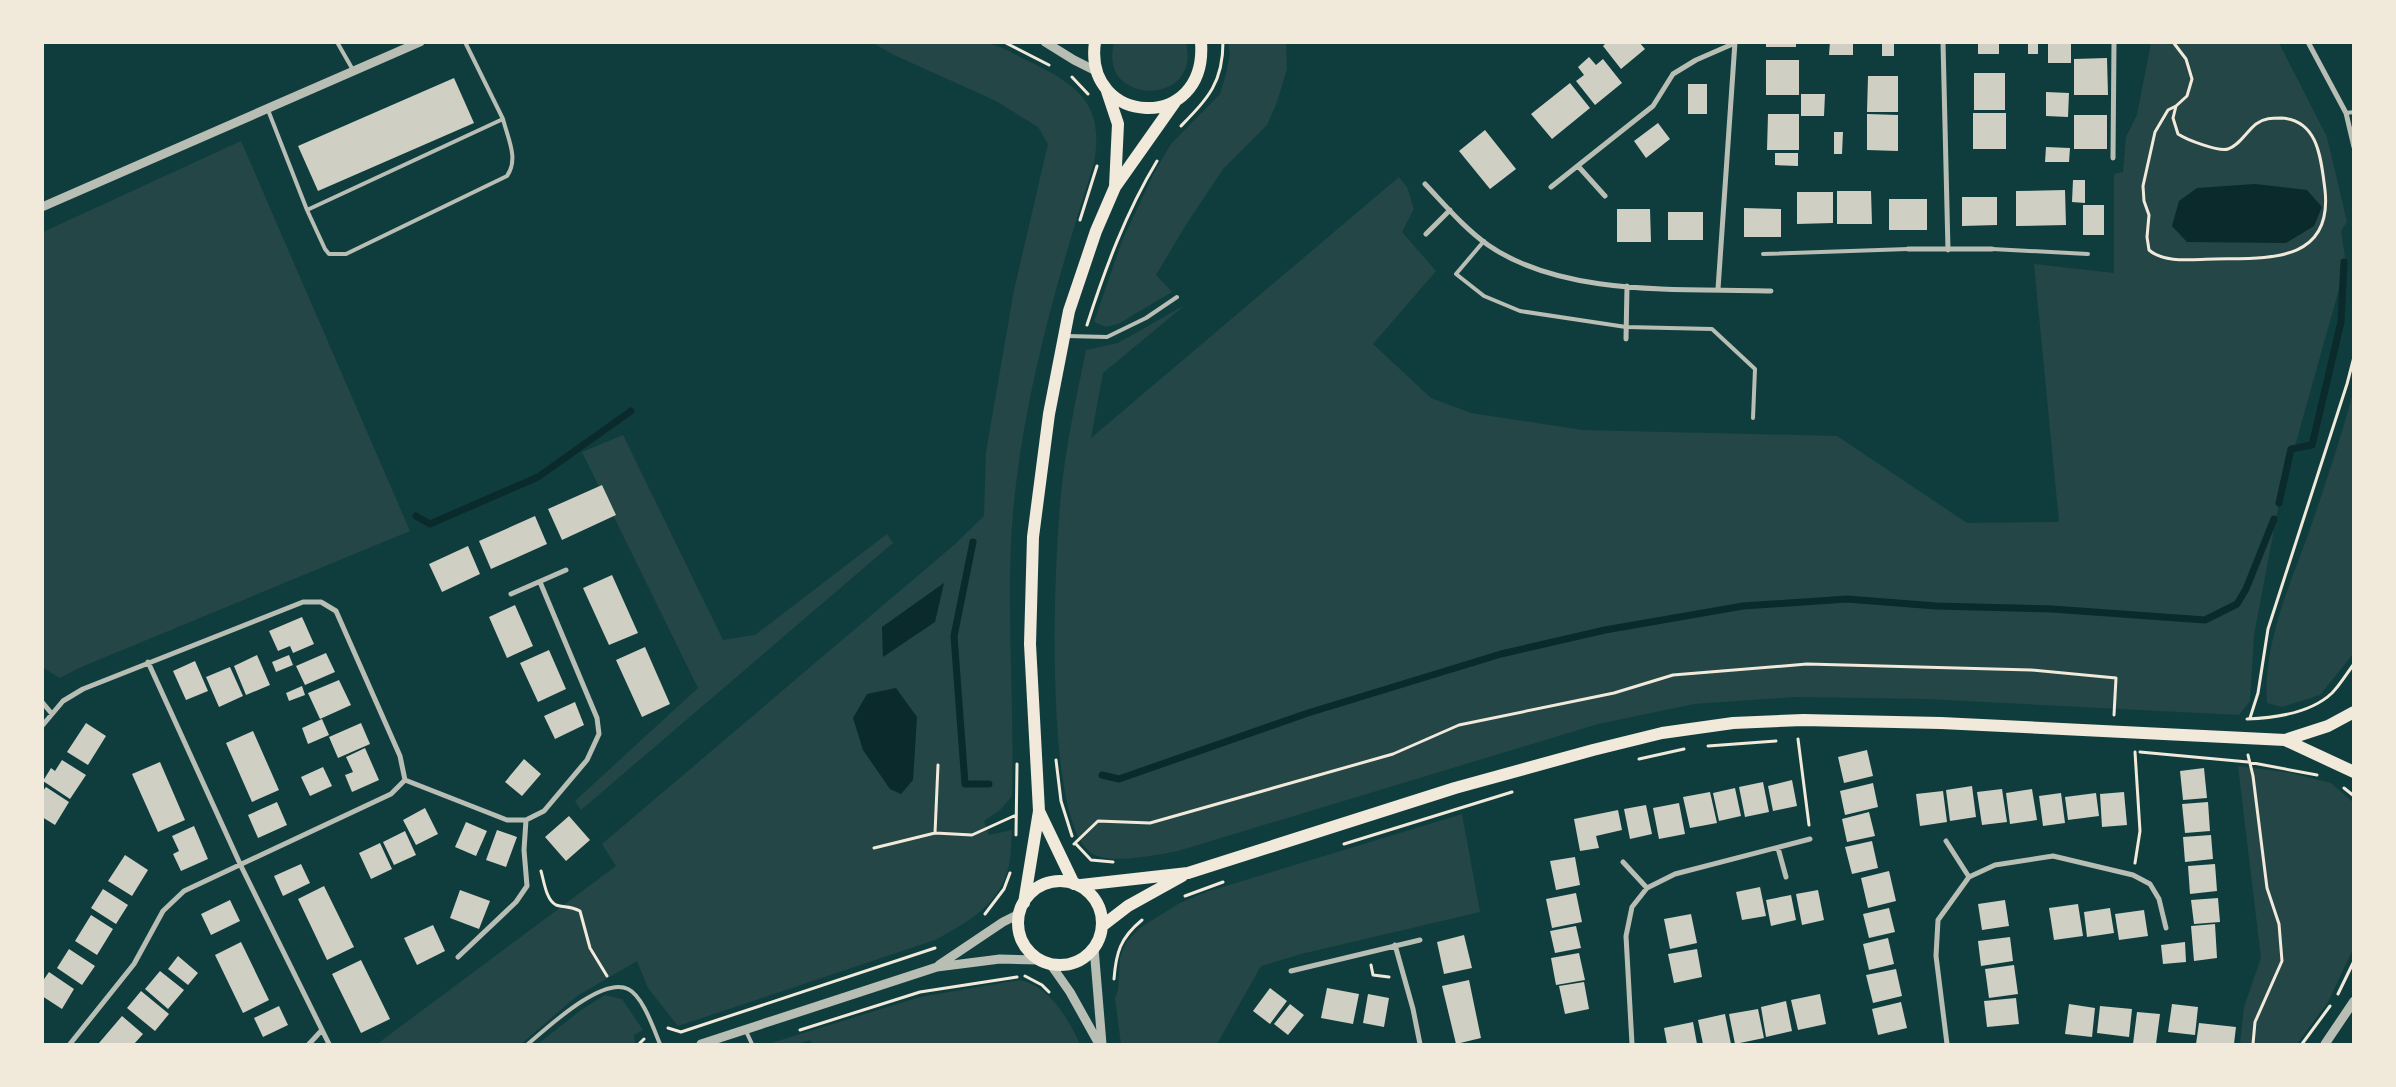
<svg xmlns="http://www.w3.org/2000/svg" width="2396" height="1087" font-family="Quicksand,sans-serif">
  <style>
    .green { fill: #244646 }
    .water { fill: #0a2a2b }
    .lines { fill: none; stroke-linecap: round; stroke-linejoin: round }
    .stream { stroke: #0a2a2b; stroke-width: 7 }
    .building { fill: #cfcfc3 }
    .path { stroke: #f1e9da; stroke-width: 3 }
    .service { stroke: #b8beb3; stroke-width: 4 }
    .minor { stroke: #b8beb3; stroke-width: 5 }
    .tertiary { stroke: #b8beb3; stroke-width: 9 }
    .primary { stroke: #f1e9da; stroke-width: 12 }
  </style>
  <rect width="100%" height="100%" fill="#0f3d3e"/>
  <path class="green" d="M873 43C909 43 948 40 984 43 998 44 1014 54 1026 60 1076 84 1105 102 1094 163 1058 277 1024 392 1013 512 1005 607 1015 701 1012 796L1000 810 984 821 989 835 1012 830C1011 841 1011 854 1009 865 1000 905 968 922 935 940L678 1026 648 988 637 961 577 996 521 1044H377L616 866 602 844 954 545 984 516 986 452 1014 290 1048 144 1038 127 996 101 894 55Z
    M1186 43C1202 107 1097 106 1114 43Z
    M1228 43H1286L1287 69 1277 102 1267 125 1223 169 1184 228 1156 275 1172 292 1118 324 1106 327 1094 322 1122 241 1154 173 1171 144 1220 94 1226 74 1230 54Z
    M2151 43H2279L2327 137 2347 222 2341 231 2346 264 2279 503 2254 635 2250 701 2239 715 1927 699 1796 697 1694 704 1598 724 1178 851C1155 855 1116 864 1095 855 1040 833 1055 539 1062 485 1067 439 1077 395 1086 350L1118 343 1185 305 1103 373 1091 438 1399 177 1407 187 1414 209 1402 232 1436 271 1373 344 1431 398 1471 413 1582 430 1837 436 1967 523 2059 522 2034 264 2114 273V174L2123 172 2126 137 2137 115Z
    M241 141 410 531 79 668 60 678 42 667 43 232Z
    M2353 393V654L2320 695 2282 707 2267 703C2263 645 2288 589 2308 535 2324 488 2340 441 2353 393Z
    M623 435 723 640 755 635 887 534 893 543 581 810 575 801 698 688 582 452Z
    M2238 766 2291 773 2331 783 2353 802V949L2328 1002 2297 1044H2240L2244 1007 2261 958Z
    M1462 814 1480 912 1301 954 1261 966 1217 1044H1121L1115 998 1118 990 1120 958 1126 942 1140 928 1178 904 1206 892Z
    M1020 980C1050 987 1068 1018 1080 1044H812L810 1040 797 1044H768L920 997Z
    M605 995 622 999 643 1030 634 1035 635 1043 631 1044H538L581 1010Z"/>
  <path class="water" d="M2255 184 2307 190 2322 207 2314 226 2286 243 2187 242 2172 226 2179 201 2197 188Z
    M944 583 935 622 883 657 882 627Z
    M896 688 917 717 913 780 901 794 890 789 863 750 853 718 867 694Z"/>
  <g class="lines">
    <path class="stream" d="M2279 503 2291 449 2312 445 2341 322 2344 262
      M416 516 430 524 538 477 631 411
      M973 542 954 636 965 784H989
      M1102 775 1119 779 1308 713 1501 654 1605 630 1743 606 1847 599 1936 606 2052 609 2205 620 2237 604 2246 589 2274 519"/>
  </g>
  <path class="building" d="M1607 42H1639L1645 49 1621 69 1603 46Z
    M1766 42H1796V47H1766Z
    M1830 42H1853V55H1829Z
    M1882 42H1894V56H1882Z
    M1978 42H1999V54H1978Z
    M2028 42H2038V54H2028Z
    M2048 42H2071V63H2048Z
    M1589 57 1596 65 1603 59 1622 83 1595 105 1576 81 1584 75 1578 67Z
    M2107 58 2108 95H2074V59Z
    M1766 60H1799V95H1766Z
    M1974 73H2005V110H1974Z
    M1868 76H1898V112H1867Z
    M454 78 474 123 318 191 298 146Z
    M1570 83 1590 108 1552 139 1531 114Z
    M1688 84H1707V114H1688Z
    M2046 92 2069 93 2068 117 2046 116Z
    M1801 94H1825L1824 116H1801Z
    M1973 113H2006V149H1973Z
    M1768 114H1799V150H1767Z
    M1867 114 1898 115V151L1867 150Z
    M2074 115H2107V149H2074Z
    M1658 123 1670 139 1646 158 1634 141Z
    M1485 130 1516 169 1490 189 1459 151Z
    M1834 132H1843L1842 154H1834Z
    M2046 147 2070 148 2069 162H2045Z
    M1775 153H1798V166L1775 165Z
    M2073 180H2085V203L2072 202Z
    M2065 190 2066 225 2016 226V191Z
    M1837 191H1871L1872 224H1837Z
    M1797 192H1833V223L1797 224Z
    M1962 197H1997V225L1962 226Z
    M1889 199H1927V230H1889Z
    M2083 205H2104V235H2083Z
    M1744 208 1781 209V237H1744Z
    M1617 209H1650L1651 242H1617Z
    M1668 212H1703V240H1668Z
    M602 485 616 515 562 540 548 509Z
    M535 516 547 544 491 569 479 541Z
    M468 546 480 574 442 592 429 564Z
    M612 575 638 633 609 645 583 588Z
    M515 605 533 646 507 658 489 617Z
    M302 617 314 644 293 653 290 646 278 651 269 631Z
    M645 647 670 704 642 717 616 660Z
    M549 650 566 689 538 702 520 663Z
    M326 653 335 672 305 685 296 666Z
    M257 655 270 685 246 695 234 666Z
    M289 655 293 665 276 672 272 662Z
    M195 661 208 691 186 700 173 671Z
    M230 667 243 696 219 707 206 677Z
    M339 680 351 705 320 719 308 693Z
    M302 686 305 695 289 701 286 693Z
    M575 702 584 725 555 739 544 716Z
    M322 719 329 735 308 744 302 728Z
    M86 723 106 736 88 765 67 752Z
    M361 723 370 744 338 758 329 737Z
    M253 731 279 790 252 802 226 743Z
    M365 748 379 780 352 792 345 775 353 772 346 757Z
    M1867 750 1873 776 1844 783 1838 757Z
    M524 759 541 774 522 796 505 782Z
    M62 760 86 775 70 799 43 781 51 768 55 771Z
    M160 762 185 820 158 832 132 774Z
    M323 767 332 786 310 796 301 777Z
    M2204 768 2207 798 2183 800 2180 771Z
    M1792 780 1797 806 1773 811 1768 786Z
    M1763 782 1769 812 1745 817 1739 787Z
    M1873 783 1878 807 1845 815 1840 791Z
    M1972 786 1976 817 1950 821 1946 790Z
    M46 787 69 802 55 825 42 817V792Z
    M1735 788 1741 816 1719 821 1713 793Z
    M2002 789 2007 822 1982 825 1977 792Z
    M2032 789 2037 820 2010 824 2006 793Z
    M1943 791 1947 822 1920 826 1916 794Z
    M1710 792 1717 823 1690 828 1683 797Z
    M2124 792 2127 825 2102 827 2100 794Z
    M2061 793 2065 823 2043 826 2039 796Z
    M2096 793 2099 816 2068 820 2065 797Z
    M277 802 287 825 258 838 248 815Z
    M2208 802 2210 831 2185 833 2182 804Z
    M1679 803 1685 834 1659 839 1653 808Z
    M1646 805 1652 834 1630 839 1624 809Z
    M425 808 438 834 416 845 403 820Z
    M1618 810 1622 830 1596 836 1599 848 1580 851 1574 819Z
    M1869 812 1875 836 1847 842 1842 819Z
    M569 816 590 840 566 861 545 837Z
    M466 822 487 831 476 856 455 847Z
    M194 826 208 859 181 871 173 854 179 851 172 836Z
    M497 830 517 837 506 867 486 860Z
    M405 831 416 855 394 865 383 842Z
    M2211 835 2213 859 2185 862 2183 837Z
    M1872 841 1878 868 1852 874 1845 847Z
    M380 843 392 869 371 879 359 853Z
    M125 855 148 870 132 896 108 881Z
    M1575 857 1580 885 1556 890 1550 861Z
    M301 864 310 883 283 896 274 876Z
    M2215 864 2217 891 2190 894 2188 866Z
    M1889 871 1896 901 1868 908 1861 878Z
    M324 886 354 947 327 960 298 899Z
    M1760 887 1766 916 1742 920 1736 892Z
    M103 889 128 905 116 924 91 908Z
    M460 890 490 901 479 929 450 918Z
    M1818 890 1824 920 1802 925 1796 894Z
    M1576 893 1582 922 1552 928 1546 899Z
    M1791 895 1796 920 1771 926 1766 900Z
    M2218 898 2220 922 2194 924 2191 900Z
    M230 900 240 921 211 935 201 914Z
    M2005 900 2009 926 1982 930 1978 904Z
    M2078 904 2083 936 2054 940 2049 908Z
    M1889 908 1895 932 1869 938 1863 914Z
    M2110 908 2114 933 2087 937 2084 912Z
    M2144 910 2148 936 2119 940 2115 914Z
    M1691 914 1697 943 1670 949 1664 919Z
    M91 915 113 929 97 955 75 941Z
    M2215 924 2217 958 2194 961 2191 926Z
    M433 925 445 951 417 965 404 938Z
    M1576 926 1581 948 1555 953 1550 931Z
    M1464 935 1472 968 1444 974 1437 942Z
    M2010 937 2013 961 1981 966 1978 941Z
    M1888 938 1894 964 1869 970 1863 944Z
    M241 942 269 1000 243 1013 215 955Z
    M2185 942 2186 962 2163 964 2161 945Z
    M69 949 95 966 82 985 57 968Z
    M1697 949 1702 977 1674 983 1668 954Z
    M1579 953 1585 980 1556 985 1551 958Z
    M178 956 198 973 188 985 168 969Z
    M361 960 390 1019 361 1033 332 974Z
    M2014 965 2018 994 1989 998 1985 969Z
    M1896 969 1902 996 1873 1003 1866 975Z
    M160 971 184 990 168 1009 145 989Z
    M49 972 74 989 62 1009 42 996V982Z
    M1469 980 1481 1038 1456 1044 1442 986Z
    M1584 982 1589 1009 1565 1014 1559 986Z
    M1270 988 1287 1001 1270 1024 1253 1011Z
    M1327 988 1359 994 1353 1024 1321 1018Z
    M141 991 169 1014 155 1031 127 1008Z
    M1368 994 1389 998 1384 1027 1363 1023Z
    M1820 994 1826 1024 1798 1030 1791 1000Z
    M2016 998 2019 1024 1987 1027 1984 1001Z
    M1786 1001 1792 1031 1766 1037 1761 1007Z
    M1901 1002 1907 1028 1878 1035 1872 1009Z
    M1290 1004 1304 1015 1288 1035 1274 1024Z
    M2069 1004 2095 1008 2092 1037 2065 1034Z
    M2172 1004 2198 1007 2195 1035 2168 1032Z
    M279 1006 288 1025 263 1037 254 1018Z
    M2100 1006 2132 1009 2129 1037 2097 1033Z
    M1758 1009 1764 1038 1735 1044 1729 1014Z
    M2137 1012 2160 1014 2156 1044H2133Z
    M1725 1014 1731 1044H1703L1698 1020Z
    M122 1016 143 1034 134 1044H101L99 1043Z
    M1693 1022 1697 1044H1667L1664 1028Z
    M2199 1023 2236 1027 2234 1044H2196Z"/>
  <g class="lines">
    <path class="path" d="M1004 42 1049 65
      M2173 42 2186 59 2192 79 2187 96 2176 106 2168 110 2155 132 2143 186 2144 201 2149 215 2147 237 2149 250C2165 264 2194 259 2215 259 2265 258 2333 264 2325 190 2321 160 2319 120 2281 118 2272 118 2264 118 2256 124 2247 131 2239 146 2228 149 2219 152 2187 140 2178 134L2173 118 2176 106
      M1072 77 1088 94
      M1181 126C1208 98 1223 83 1223 42
      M1080 220 1097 166
      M1087 325C1105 269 1126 212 1157 161
      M2250 718 2258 693 2268 629 2347 384 2354 357
      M2247 719C2275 718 2311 713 2332 693 2340 685 2347 673 2354 664
      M1798 739 1809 825
      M1708 746 1776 741
      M2140 752 2248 762 2317 775
      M2248 755 2253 776 2267 888 2279 924 2282 961 2255 1022 2253 1044
      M1639 759 1684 749
      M1056 760 1061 801 1072 836
      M2344 788 2354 796
      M935 833 938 765
      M1016 835 1017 764
      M1074 844 1098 821 1150 823 1393 754 1459 725 1614 693 1673 675 1807 664 2031 670 2116 678 2114 715
      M1076 844 1091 860 1113 862
      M1344 844 1512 792
      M874 848 935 833 972 835 1016 815
      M2135 863 2140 831 2135 752
      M541 871C544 881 546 900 556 905 564 908 569 905 580 911L590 948 607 976
      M1185 896 1223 882
      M985 914 1004 889 1010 873
      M1371 965 1373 975 1389 977
      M1025 976 1042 985 1049 992
      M1114 979C1116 953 1120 938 1142 920
      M2338 994 2354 961
      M668 1028 681 1032 935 948
      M800 1030 920 992 1017 977
      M639 1044 644 1039
      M2302 1044 2330 1006"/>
    <path class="service" d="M337 42 353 70
      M268 110 307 210 503 119 465 42
      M2346 113 2354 112
      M307 210 325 249 329 254H346L507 176C519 159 508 139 503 119
      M1484 241 1456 274 1484 296 1520 311 1626 327 1712 329 1755 369 1753 418
      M1992 249 2088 254
      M1763 254 1908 249
      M1067 336 1107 337 1146 318 1177 297
      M745 1029 752 1044
      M528 1044C547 1028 602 976 628 989 643 996 654 1030 660 1044"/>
    <path class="minor" d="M1943 42 1948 250
      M2308 42 2346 113 2354 147
      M2113 158 2114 42
      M1578 166 1605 196
      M1425 184C1445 205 1464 228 1488 245 1565 298 1682 288 1771 291
      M1551 187 1653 106 1673 74 1696 60 1735 43
      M1426 234 1450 210
      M1908 249H1992
      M1718 289 1735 42
      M1626 339 1627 286
      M511 594 566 570
      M148 662 241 866 329 1044
      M42 702 52 714
      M42 726 63 701 83 689 303 602H321L336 611 400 756 405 780 391 794 184 891 163 911 134 964 70 1044
      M405 780 507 820H526L544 811 587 760 599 734 597 718 540 582
      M1946 841 1969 877
      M1778 848 1786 877
      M1623 862 1647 888
      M1395 945 1413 1009 1420 1044
      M458 957 516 902 527 886 524 850 526 820
      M1291 971 1420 940
      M309 1044 322 1030
      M1632 1044 1626 936 1632 907 1647 888 1675 874 1810 839
      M1947 1044 1936 956 1938 920 1969 877 1995 865 2053 856 2133 875 2150 884 2159 899 2166 928"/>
    <path class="tertiary" d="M1045 42 1074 60 1096 71
      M42 207 420 42
      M1094 948 1102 1044
      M939 965 1003 922 1019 914
      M1051 965 1070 992 1099 1044
      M701 1044 937 967 1000 959 1038 960
      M2325 1044 2354 1001"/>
    <path class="primary" d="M1095 42C1083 126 1208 134 1201 42
      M1107 91 1118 124 1115 187
      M2285 740 2354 772
      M1039 811 1074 884
      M1018 923a42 42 0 1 1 84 0a42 42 0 1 1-84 0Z
      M1081 885 1188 873 1455 788 1593 750 1662 733 1733 723 1803 720 1941 723 2285 740 2328 726 2354 712
      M1024 903 1039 811 1030 644 1033 537 1049 414 1069 311 1096 231 1115 187 1175 102
      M1102 926 1128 906 1182 876"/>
  </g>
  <rect width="2396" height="1087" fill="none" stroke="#f1e9da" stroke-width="88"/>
</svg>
